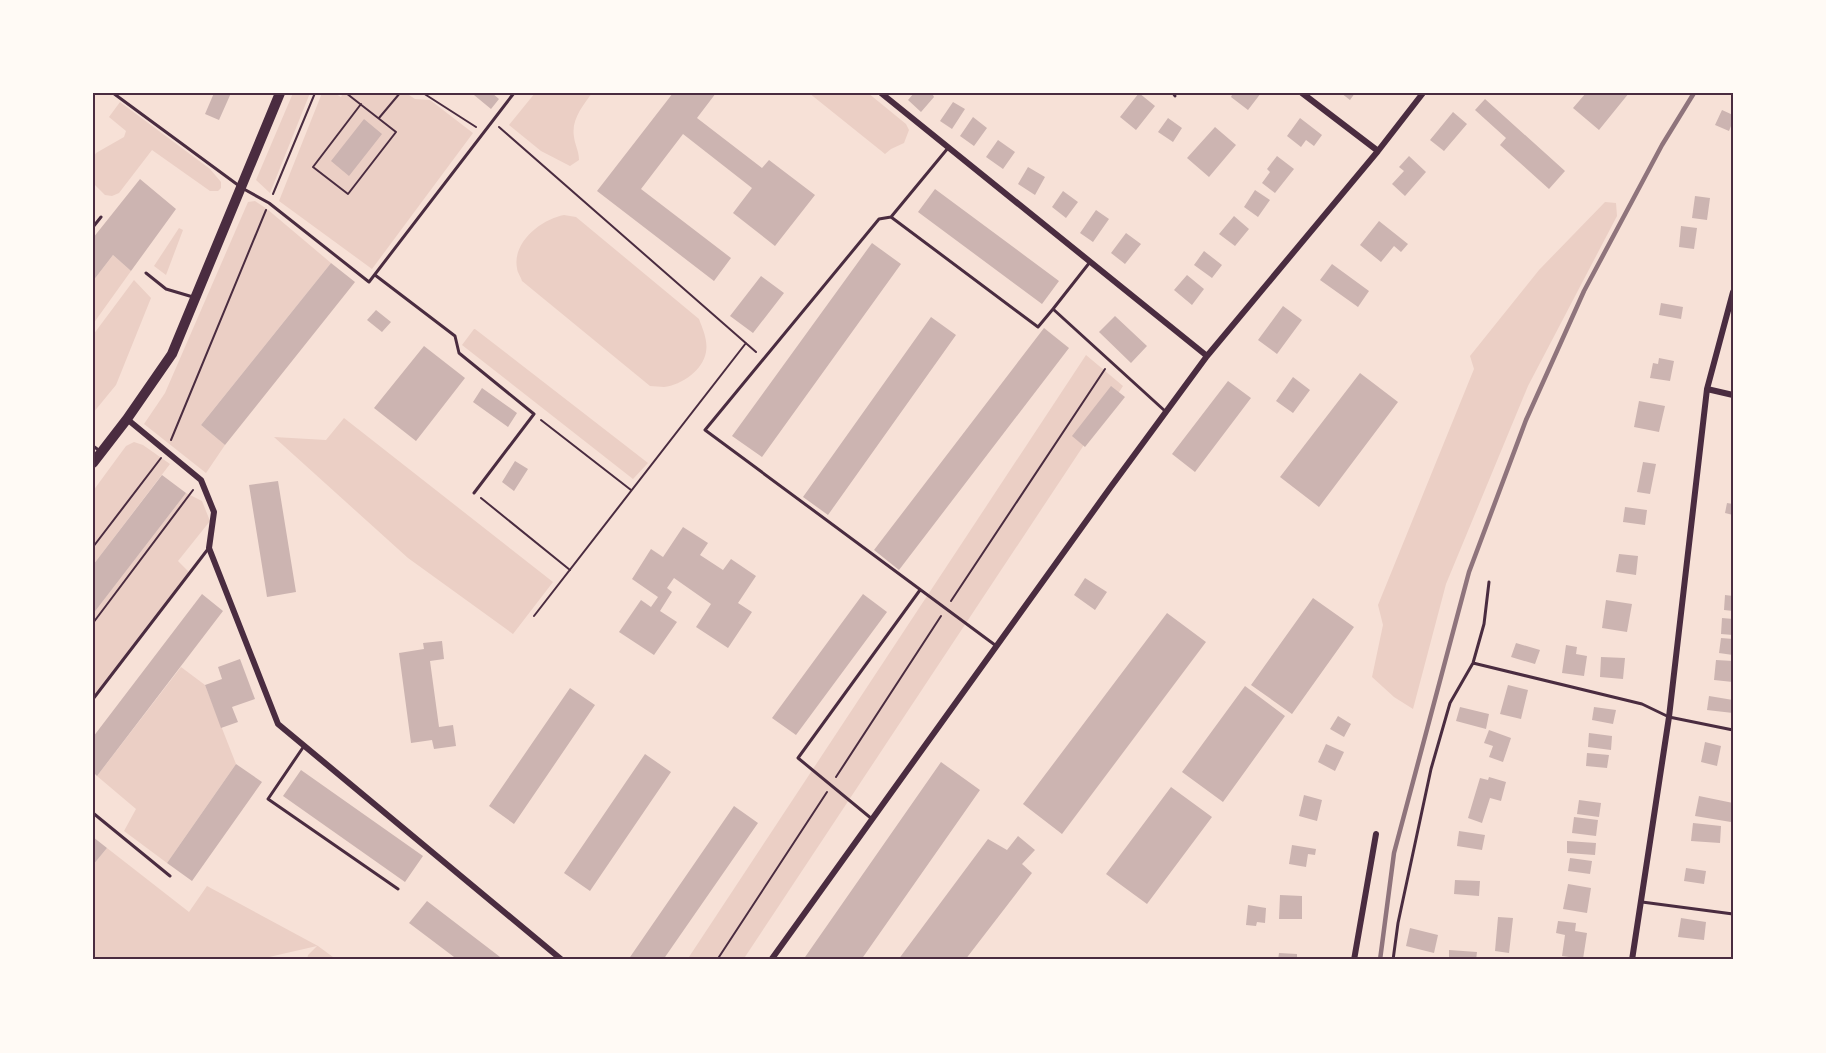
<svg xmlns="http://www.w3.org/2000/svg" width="1826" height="1053" viewBox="0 0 1826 1053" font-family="Montserrat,sans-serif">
<rect width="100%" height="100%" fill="#f7e1d7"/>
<!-- green -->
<path fill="#ebcfc5" d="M293,93H310L270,193L256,180Z
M322,93H334L341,97L343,93H406L415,99L430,100L473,133L372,269L279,201Z
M535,93H592C583,106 571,119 574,137C575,145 579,151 579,160L570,166L541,151L509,125Z
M809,93H868L906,124L909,130L904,143L891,149L885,154Z
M120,102L210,169L221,182V188L218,191H210L152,150L119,193L112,196L105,195L94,184L93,158L96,153L124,137L126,131L109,117Z
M255,201L267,209L331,263L201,425L225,445L206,473L144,424L165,393L248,202Z
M1605,202L1616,203L1617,216L1528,386L1446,584L1413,709L1394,697L1372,677L1383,625L1378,605L1474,369L1470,356L1539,270Z
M564,215L576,217L699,319C703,330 708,340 706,352C703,370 682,385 664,387C660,387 655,386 650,386L522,281C521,277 517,272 517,268C512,242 542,219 564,215Z
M179,228L183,230L166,275L154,266Z
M113,255L131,271L93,324V281Z
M134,280L151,298L116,385L93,413V335Z
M474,329H475L648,463L633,479L462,345Z
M1086,355L1123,386L743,960H687Z
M344,418L553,582L513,634L408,558L274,437L326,440Z
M134,442L143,445L170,464L93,565V491L126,446Z
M186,493L202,501L210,521L178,561L190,573L93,699V614Z
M181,667L205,685L236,764L167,863L124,831L136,809L97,776Z
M107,848L189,912L207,886L318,946L337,960H307L308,955L317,946L256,960H93V865Z"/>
<!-- building -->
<path fill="#ccb4b1" d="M214,93H231L219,120L205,114Z
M476,93H492L499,99L491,109L474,95Z
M673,93H716L697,118L762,168L769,160L815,195L775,246L733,213L752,188L683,134L641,189L731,258L714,281L597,191Z
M914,93H932L934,97L921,112L908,100Z
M1139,93L1155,106L1136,130L1120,117Z
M1233,93H1261L1248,110L1231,97Z
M1341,93H1355L1350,100Z
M1586,93H1629L1599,130L1573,108Z
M1485,99L1565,171L1549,189L1500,145L1506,138L1475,110Z
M953,102L965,109L952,129L940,121Z
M1722,110L1733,115V121L1729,131L1715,125Z
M1453,112L1467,124L1444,151L1430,140Z
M973,117L987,128L974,146L960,136Z
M1168,118L1182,128L1173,142L1158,132Z
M1300,118L1322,135L1314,146L1306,140L1301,147L1287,136Z
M364,119L382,134L349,176L331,161Z
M1215,127L1236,145L1209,177L1187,158Z
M998,140L1015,152L1003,169L986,157Z
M1277,156L1294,169L1275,193L1262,183L1270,172L1267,169Z
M1409,156L1426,172L1405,196L1392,184L1404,171L1399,167Z
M1028,167L1045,177L1035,195L1018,184Z
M140,179L176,209L131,271L113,255L93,281V238Z
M935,189L1059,281L1042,304L918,212Z
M1255,190L1270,200L1258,217L1244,207Z
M1063,191L1078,202L1066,218L1052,207Z
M1695,196L1710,198L1707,220L1692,218Z
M1096,210L1109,219L1093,242L1080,233Z
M1234,216L1249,229L1235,246L1219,234Z
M1379,221L1408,244L1401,252L1394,246L1381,262L1360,245Z
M1681,226L1697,228L1694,249L1679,247Z
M1126,233L1141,244L1125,264L1111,253Z
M872,243L901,264L762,457L732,436Z
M1204,251L1222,265L1212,278L1194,265Z
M331,263L355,282L225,445L201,425Z
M1332,264L1369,291L1358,307L1320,280Z
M1187,275L1204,289L1192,305L1174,290Z
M761,276L784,293L753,333L730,316Z
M1661,303L1683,307L1681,319L1659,315Z
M1283,306L1302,320L1277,354L1258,340Z
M376,310L391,322L382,332L367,320Z
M1115,316L1147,346L1131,363L1099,332Z
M931,317L956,335L828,515L803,497Z
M1044,328L1069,348L899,570L874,550Z
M424,346L465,378L416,441L374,408Z
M1659,358L1674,361L1670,381L1650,378L1653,363L1658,364Z
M1360,373L1398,402L1319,507L1280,477Z
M1293,377L1310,390L1293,413L1276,401Z
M1228,381L1251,398L1195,472L1172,454Z
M1111,386L1125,397L1085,447L1072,436Z
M482,388L517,413L508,427L473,402Z
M1639,401L1665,406L1659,432L1634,427Z
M515,461L528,469L514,491L502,482Z
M1643,462L1656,464L1650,494L1637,492Z
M162,475L186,493L93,614V565Z
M278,481L296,592L267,597L249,485Z
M1727,503L1733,504V515L1725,513Z
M1625,507L1647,510L1645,525L1623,522Z
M683,527L708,543L700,555L723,570L731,559L756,576L738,603L752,612L728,648L696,627L711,604L674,578L667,588L672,592L660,611L677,622L654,655L619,632L641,600L651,607L658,597L632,579L651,549L663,557Z
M1619,554L1638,556L1636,575L1616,572Z
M1085,578L1107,592L1095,610L1074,595Z
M202,594L223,611L97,776L93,772V737Z
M863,594L887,612L796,735L772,718Z
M1725,595L1733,596V611L1724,610Z
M1313,598L1354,627L1292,714L1251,685Z
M1606,600L1632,604L1627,632L1602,628Z
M1167,613L1206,642L1062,834L1023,804Z
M1722,618L1733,619V635L1721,634Z
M1721,638L1733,639V655L1719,653Z
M442,641L444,659L430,661L439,727L453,725L456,746L434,749L432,740L411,743L399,653L424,649L423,643Z
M1516,643L1540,650L1535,664L1511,657Z
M1566,645L1577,647L1576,654L1587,656L1584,676L1562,673Z
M1601,657L1625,658L1623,679L1600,677Z
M240,659L255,699L232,707L238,722L221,728L205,685L222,679L218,667Z
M1716,660L1733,661V682L1714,680Z
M1508,685L1528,690L1521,719L1500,714Z
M1245,686L1285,716L1223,802L1182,772Z
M570,688L595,705L514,824L489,806Z
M1709,696L1733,700V713L1707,710Z
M1460,707L1489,714L1486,729L1456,721Z
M1594,707L1616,710L1613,724L1592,720Z
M1338,716L1351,724L1344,737L1330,729Z
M1489,730L1511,738L1503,762L1489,757L1493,746L1484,743Z
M1589,733L1612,736L1611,750L1588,747Z
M1705,742L1721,746L1717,766L1701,762Z
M1326,744L1344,752L1335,771L1318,762Z
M1587,753L1609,755L1607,768L1586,766Z
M645,754L671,772L590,891L564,873Z
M941,762L980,790L861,960H803Z
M236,764L262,782L192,881L167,863Z
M301,770L423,856L405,882L283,796Z
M1489,777L1506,782L1501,801L1490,798L1482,823L1468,818L1480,778L1488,780Z
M1171,787L1212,817L1147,904L1106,874Z
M1304,795L1322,800L1317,821L1299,816Z
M1699,796L1733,803L1731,822L1695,816Z
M1579,800L1601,803L1599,817L1577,814Z
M734,806L758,823L663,960H628Z
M1574,817L1598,820L1596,836L1572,833Z
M1693,823L1721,826L1720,843L1691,841Z
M1459,831L1485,835L1482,850L1457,846Z
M1018,836L1035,850L1022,864L1032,873L965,960H898L988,839L1007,850Z
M93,837L107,848L93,865Z
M1567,841L1596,843L1595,855L1567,853Z
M1292,845L1316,849L1315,855L1308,854L1306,867L1289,864Z
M1570,858L1592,861L1590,874L1568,871Z
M1686,868L1706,871L1704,884L1684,881Z
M1455,880L1480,881L1479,896L1454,894Z
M1568,884L1591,888L1587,913L1563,909Z
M1280,895L1302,896V919H1279Z
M427,901L504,960H458L409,923Z
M1248,905L1266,908L1265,923L1257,922L1256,926L1246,925Z
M1498,917L1513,918L1509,953L1495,951Z
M1681,918L1706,922L1704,940L1678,937Z
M1558,921L1576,923L1575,931L1587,933L1583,959L1562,956L1565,935L1556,933Z
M1410,928L1438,935L1434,953L1406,946Z
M1449,950L1477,952L1476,960H1449Z
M1279,953L1297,954V960H1278Z"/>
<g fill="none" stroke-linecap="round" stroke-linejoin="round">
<!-- path -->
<path stroke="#4a2c40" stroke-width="2" d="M346,93L396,132L348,194L313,167L361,104
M423,93L476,127
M379,118L400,93
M499,127L756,352
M273,194L315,93
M541,420L631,490
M171,440L266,210
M481,498L570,570
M93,547L161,458
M951,601L1105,369
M534,616L746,343
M93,623L193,490
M836,777L941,616
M717,960L827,792"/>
<!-- service -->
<path stroke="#4a2c40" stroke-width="3" d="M113,93L242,188L269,203L369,282L514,93
M1173,93L1175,96
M948,148L891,217L1038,327L1053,309
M891,217L879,219L705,430L995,645
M93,227L101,217
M1090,262L1053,309L1165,411
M146,273L166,289L193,297
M375,275L455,336L459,353L534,414L474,493
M93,446L100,451
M1473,663L1642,704L1669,717L1733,730
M93,699L208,549
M304,746L268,799L398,889
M93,813L170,876
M872,819L798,758L920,590
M1642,902L1733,914
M1393,960L1398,923L1431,769L1450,703L1473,663L1484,624L1489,582"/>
<!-- minor -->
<path stroke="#4a2c40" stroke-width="6" d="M881,93L1207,356
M1302,93L1378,151
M1707,389L1733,395
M127,419L201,480L214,512L209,548L278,724L562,960
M771,960L1110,488L1207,356L1378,151L1423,93
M1354,960L1376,834
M1632,960L1669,717L1707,389L1733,292"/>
<!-- primary -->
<path stroke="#4a2c40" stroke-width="10" d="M93,463L127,419L172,354L280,93"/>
<!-- rail -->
<path stroke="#8f747c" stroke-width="4.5" d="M1380,960L1394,853L1469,572L1526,420L1584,291L1662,145L1694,93"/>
</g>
<!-- border -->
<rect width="1826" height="1053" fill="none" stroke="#fffaf5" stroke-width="189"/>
<rect x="94" y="94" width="1638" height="864" fill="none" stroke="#4a2c40" stroke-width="2"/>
</svg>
